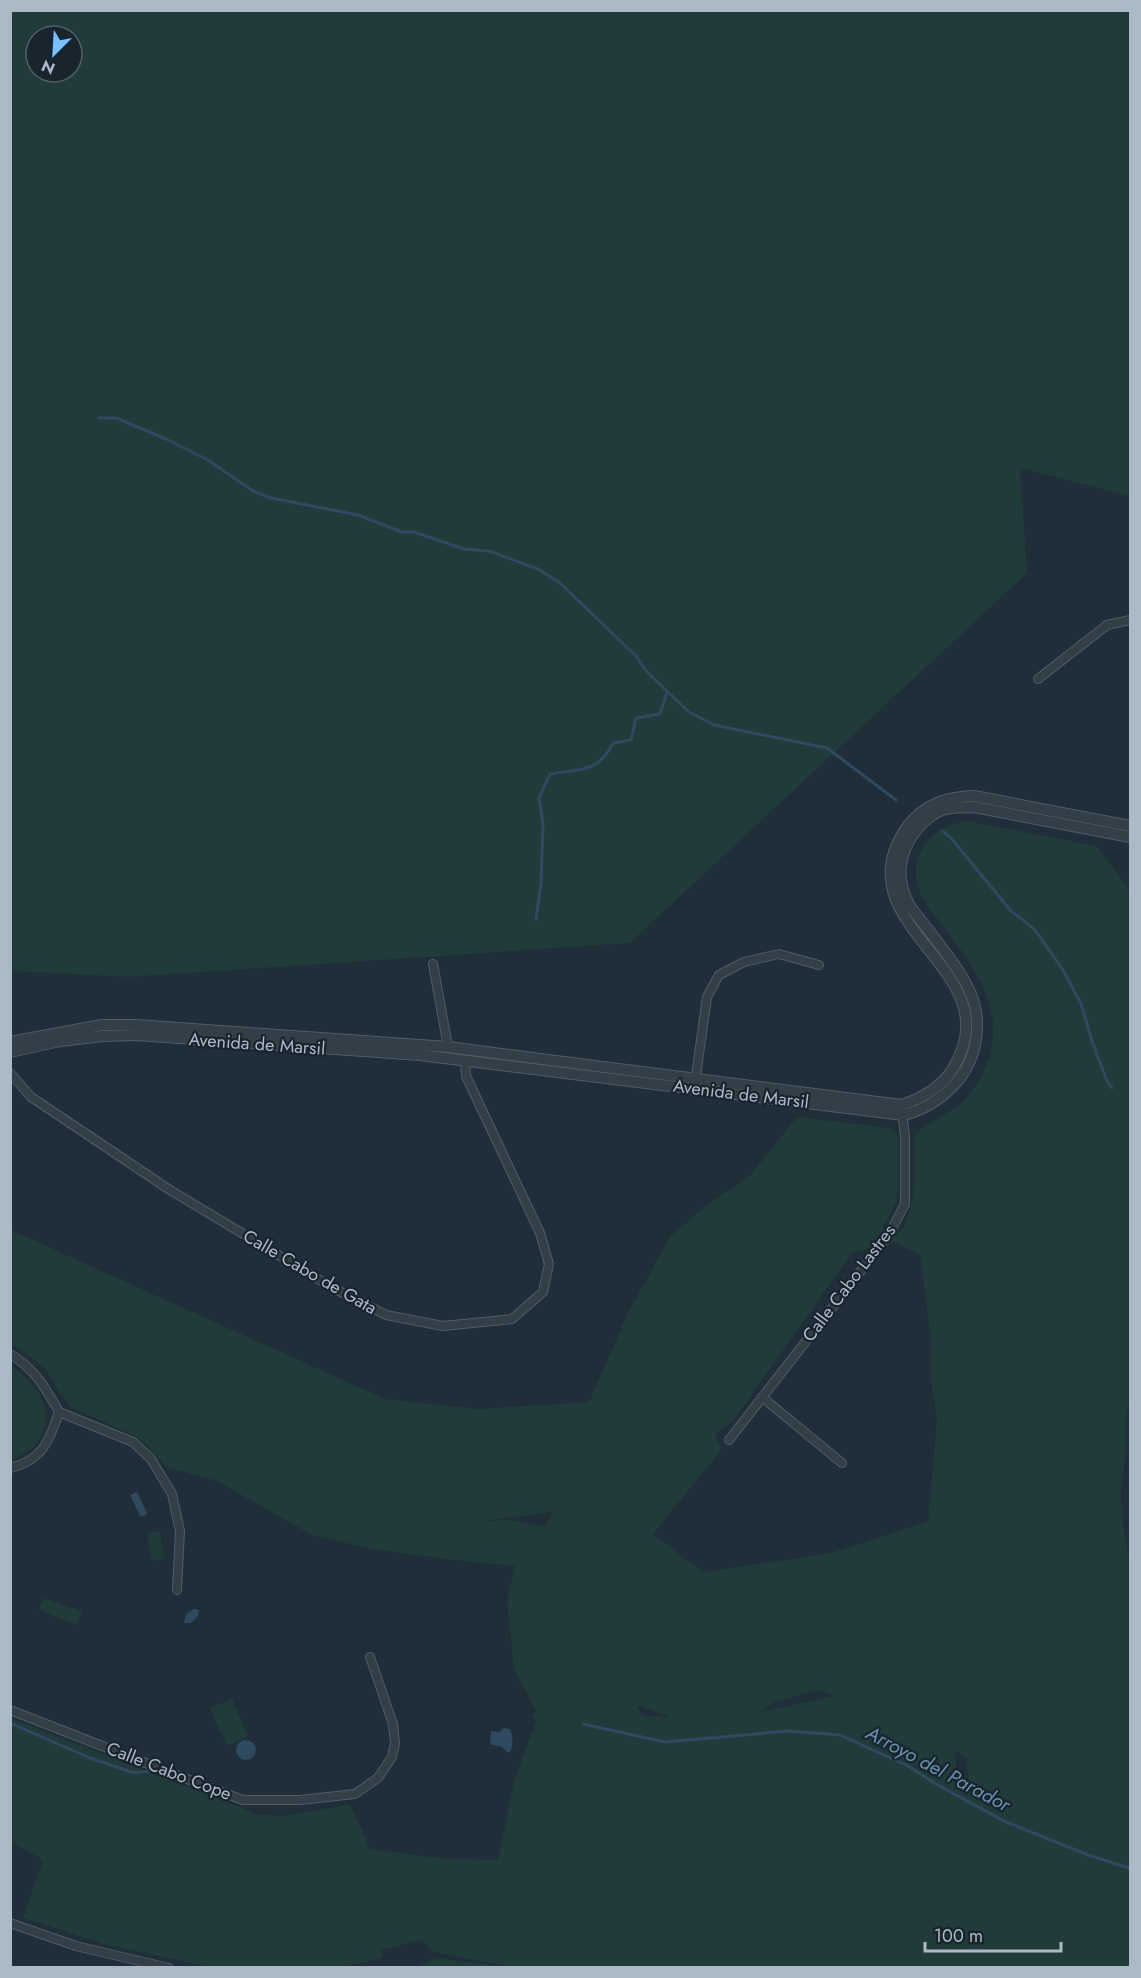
<svg xmlns="http://www.w3.org/2000/svg" width="1141" height="1978" viewBox="0 0 1141 1978" font-family="Jost,sans-serif">
<rect width="100%" height="100%" fill="#1f2e39"/>
<!-- green -->
<path fill="#213a3a" fill-rule="evenodd" d="M11,10L1130,11V496L1020,468L1027,573L630,943L128,977L11,971ZM36,36H72V72H36Z
M968,821L1097,846L1130,892V1399L1126,1417V1450L1121,1492L1124,1530L1130,1567V1967L517,1968L433,1952L422,1940L381,1950L383,1958L342,1967H208L108,1945L23,1918L43,1860L11,1842V1718L257,1814L284,1816L350,1804L370,1849L439,1858L498,1860L514,1781L536,1721L531,1716L536,1710L514,1670L507,1600L515,1566L454,1560L371,1549L312,1535L217,1481L166,1467L146,1444L135,1436L71,1407C60,1396 55,1383 46,1371C36,1359 23,1352 11,1344V1230L385,1399L478,1409L589,1402L629,1311L670,1237L709,1203L749,1177L797,1117L891,1128L898,1136V1190L895,1205L881,1230L892,1227L901,1232C918,1199 914,1171 914,1135C930,1120 951,1114 966,1098C977,1085 986,1070 990,1054C1006,991 955,946 923,899C903,861 928,825 968,821ZM894,1242L920,1255L931,1340L930,1375L937,1420L928,1521L831,1553L703,1572L653,1534L722,1449C709,1434 720,1430 732,1422L852,1253ZM553,1512L545,1527L510,1520L481,1521ZM819,1690L835,1696L760,1712L775,1702ZM637,1705L671,1717L642,1716ZM955,1751L967,1758L968,1780L958,1785Z
M11,1365C35,1382 57,1408 40,1438C33,1450 23,1456 11,1459Z
M160,1531L165,1559L152,1561L147,1533Z
M43,1598L82,1611L77,1625L39,1610Z
M232,1699L248,1736L227,1746L209,1708Z
M435,1958L510,1967H417Z"/>
<!-- water -->
<path fill="#2f4a60" d="M137,1492L147,1513L145,1516H140L130,1495Z
M194,1609L199,1610L198,1616L191,1623H184L186,1614Z
M504,1728L510,1729C513,1736 514,1747 509,1753L500,1746L492,1745L490,1742L491,1731L499,1732Z
M236 1750a10 10 0 1 1 20 0a10 10 0 1 1-20 0Z"/>
<g fill="none" stroke-linecap="round" stroke-linejoin="round">
<!-- stream -->
<path stroke="#2f4a60" stroke-width="3" d="M99,418H116L166,439L208,460L253,491L271,498L358,515L402,532H414L464,549L489,551L538,569L560,583L636,656L647,672L689,712L714,725L827,748L896,800
M942,831L950,837L1011,911L1035,930L1063,970L1081,1004L1093,1044L1107,1081L1112,1088
M536,919L541,883L543,824L539,798L550,774C579,769 599,773 613,743L631,740L636,718L660,714L667,692
M10,1723L90,1758L134,1773L150,1771
M583,1724L665,1742L788,1731L840,1735L908,1766L936,1784L1004,1821L1088,1855L1129,1868L1130,1870"/>
<defs>
<path id="minor" d="M1038,679L1107,625L1130,620
M433,964L448,1047
M10,1073L31,1097L170,1190L333,1288L386,1315L443,1326L512,1319L543,1292L549,1264L540,1233L466,1076L465,1060
M695,1083L707,997L719,975L744,962L779,954L819,965
M10,1354C35,1369 45,1387 59,1412C50,1440 42,1461 10,1468
M762,1397L842,1463
M59,1412L133,1442L151,1459L172,1494L180,1531L177,1590
M729,1440L888,1236L905,1204V1136L902,1111
M10,1710L179,1776L243,1800H300L355,1794L378,1778L392,1757L395,1743L393,1724L370,1657
M10,1923L76,1946L169,1968"/>
<path id="tertiary" d="M10,1042L102,1025H137L448,1047L901,1105C922,1099 945,1085 955,1065C1011,967 838,926 907,827C923,804 947,797 974,796L1130,826
M10,1052L60,1041L103,1036L137,1035L420,1055L903,1115C925,1110 946,1096 960,1078C976,1057 981,1028 974,1003C967,975 928,931 910,906C903,893 899,880 901,866C903,842 923,816 945,809C955,807 964,807 974,807L1130,837"/>
</defs>
<!-- minor casing -->
<use href="#minor" stroke="#505d67" stroke-width="10"/>
<!-- tertiary casing -->
<use href="#tertiary" stroke="#505d67" stroke-width="12"/>
<!-- minor -->
<use href="#minor" stroke="#323f49" stroke-width="8"/>
<!-- tertiary -->
<use href="#tertiary" stroke="#323f49" stroke-width="10"/>
</g>
<g text-anchor="middle" dominant-baseline="central" stroke-width="4.5" stroke-linejoin="round" paint-order="stroke">
<!-- street labels -->
<g font-size="18" fill="#acbac6" stroke="#18242e">
<text transform="translate(257 1044) rotate(4)">Avenida de Marsil</text>
<text transform="translate(741 1094) rotate(7)">Avenida de Marsil</text>
<text transform="translate(310 1272) rotate(30)">Calle Cabo de Gata</text>
<text transform="translate(849 1283) rotate(-53)">Calle Cabo Lastres</text>
<text transform="translate(169 1771) rotate(21)">Calle Cabo Cope</text>
</g>
<!-- water labels -->
<g font-size="20" font-style="italic" fill="#6a90ad" stroke="#18242e">
<text transform="translate(938 1769) rotate(28)">Arroyo del Parador</text>
</g>
</g>
<!-- border -->
<rect width="1141" height="1978" fill="none" stroke="#acbac6" stroke-width="24"/>
<!-- north arrow -->
<g transform="translate(54 54) rotate(204)"><circle r="28" fill="#18242e" stroke="#53606b" stroke-width="1.5"/>
<path d="M0-4.5L10 22L0 15L-10 22Z" fill="#79c0ff"/>
<text y="-9" font-size="16" font-weight="bold" text-anchor="middle" fill="#acbac6">N</text>
</g>
<!-- scale -->
<path d="M925 1942v9h136v-9" fill="none" stroke="#acbac6" stroke-width="3"/>
<text x="934" y="1942" font-size="18" fill="#acbac6" stroke="#18242e" stroke-width="4.5" paint-order="stroke">100 m</text>
</svg>
